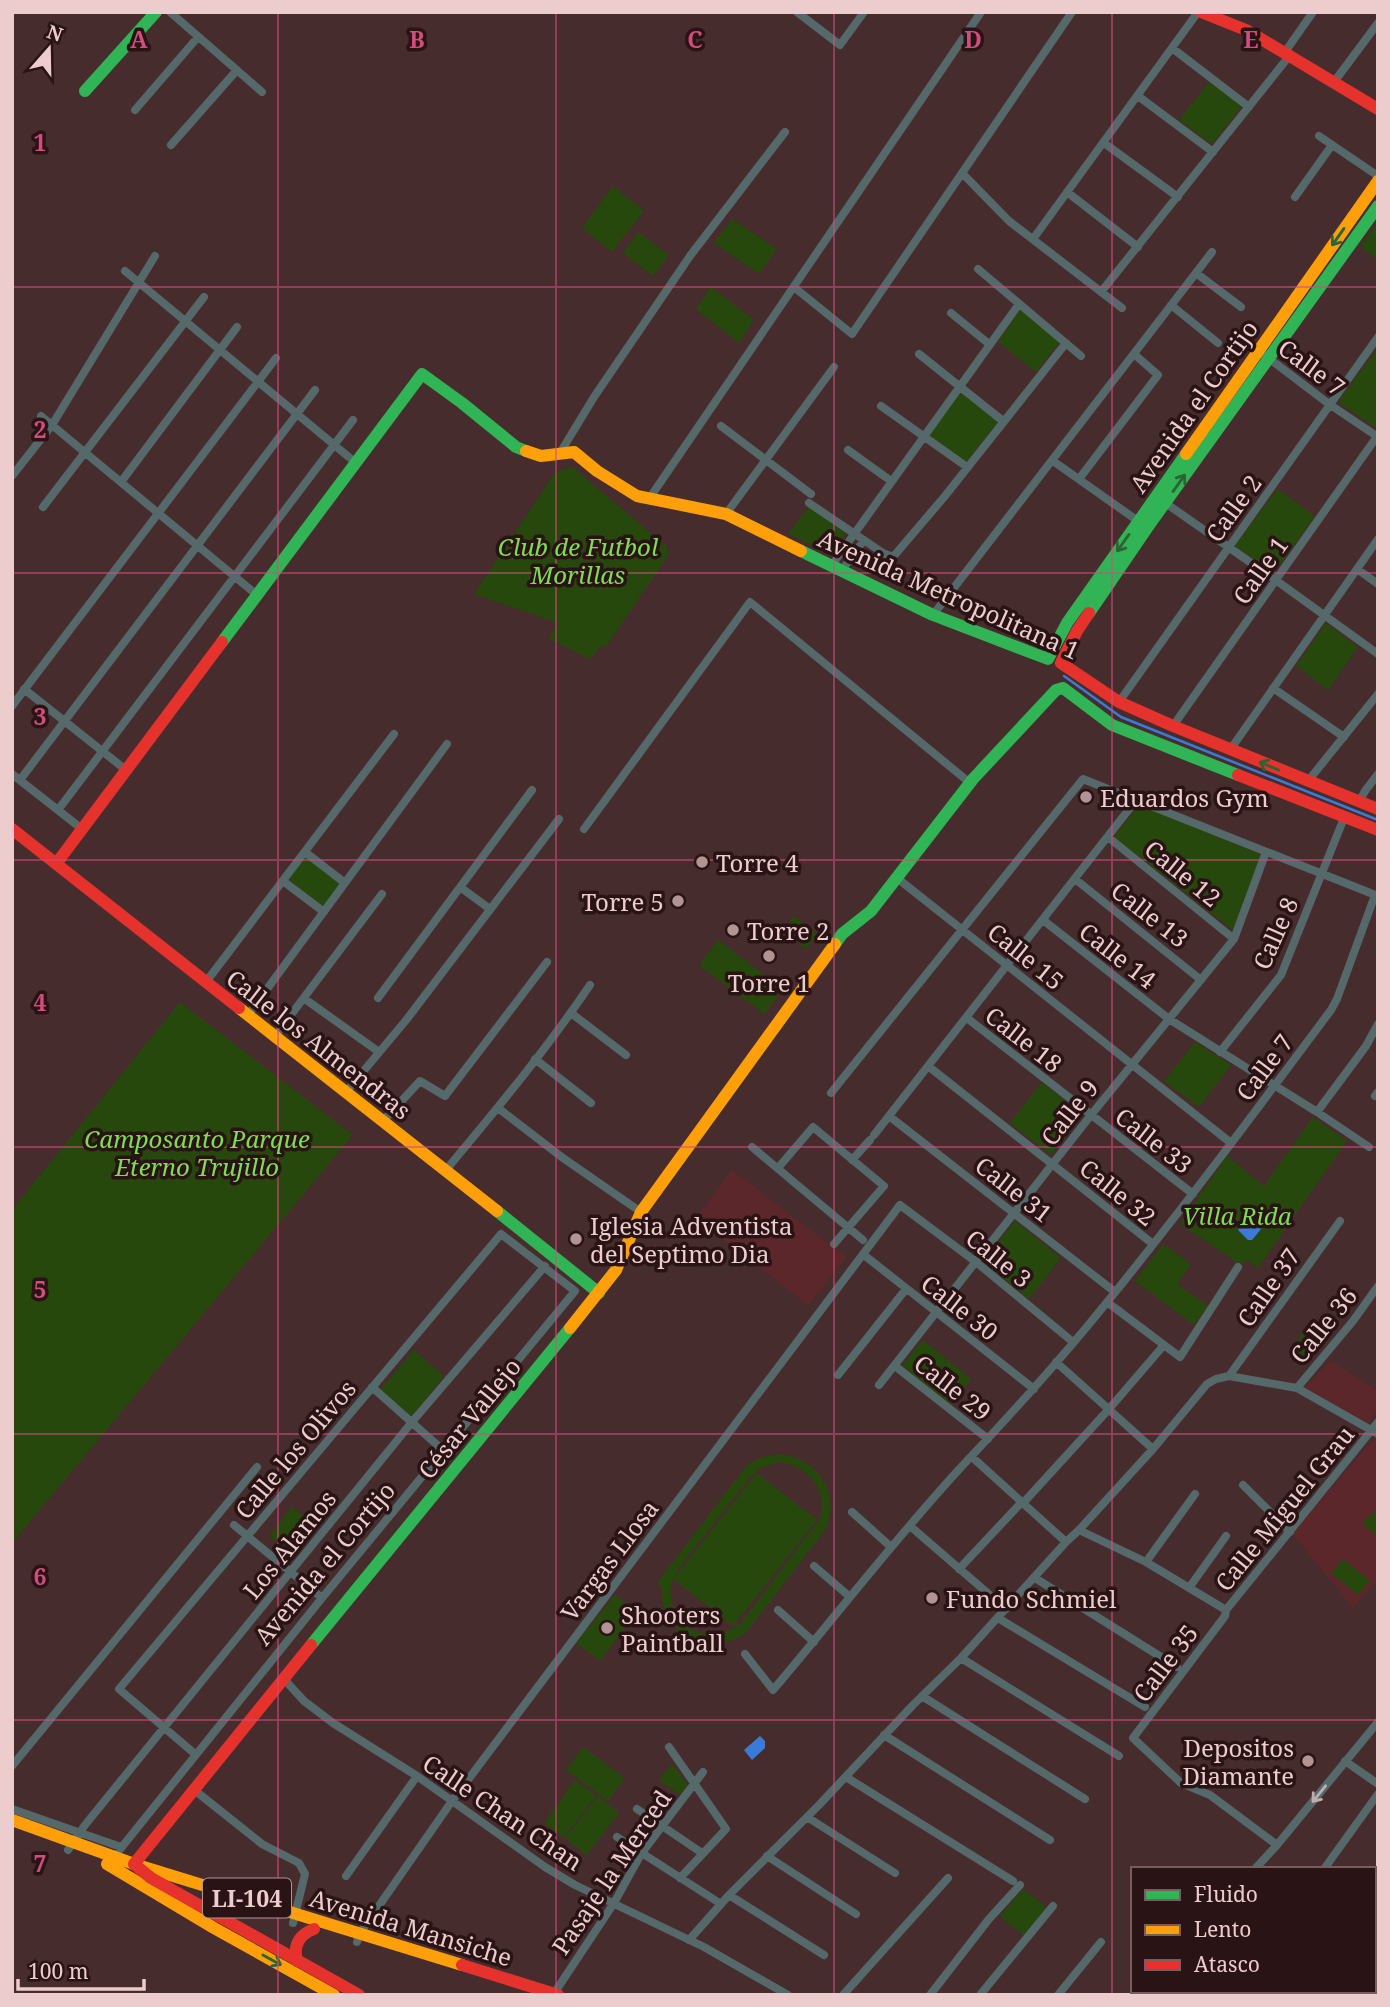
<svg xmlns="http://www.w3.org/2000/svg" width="1390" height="2007" viewBox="0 0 1390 2007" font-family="'Noto Serif',serif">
<rect width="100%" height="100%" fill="#472c2e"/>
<!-- built -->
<path fill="#5b272b" d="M732,1170L846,1257L808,1305L696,1218Z
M1331,1361L1378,1391V1409L1368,1423L1304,1387Z
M1374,1439L1378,1441V1579L1353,1608L1292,1533Z"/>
<!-- green -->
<path fill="#26480d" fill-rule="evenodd" d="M1209,82L1242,106L1212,144L1179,120Z
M613,186L644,211L612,252L582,228Z
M732,219L777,249L759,274L714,243Z
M1378,222V259L1360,247Z
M638,232L669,255L653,276L623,253Z
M711,287L754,320L739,343L696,309Z
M1021,309L1060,342L1036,372L998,342Z
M1377,349L1378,426L1376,428L1338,402Z
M960,390L999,421L966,462L929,435Z
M572,467L666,546L669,554L606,647L601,646L590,659L549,639L558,623L474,594L556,471Z
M1277,489L1315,516L1274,573L1235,546Z
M809,507L846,533L835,548L822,550L788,534Z
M1326,623L1358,647L1328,690L1296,666Z
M1140,804L1262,855L1233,930L1114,837Z
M306,856L341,883L323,907L288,879Z
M794,916L818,935L806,949L783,931Z
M718,940L783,989L764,1014L699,965Z
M180,1002L353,1135L12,1543V1210Z
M1195,1042L1231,1065L1199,1107L1164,1081Z
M1042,1082L1083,1115L1051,1155L1010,1123Z
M1313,1117L1347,1141L1258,1268L1246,1260L1241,1265L1180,1224L1227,1156L1264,1186Z
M1015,1221L1061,1258L1029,1299L982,1261Z
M1163,1244L1191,1264L1177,1284L1208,1306L1194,1325L1135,1281Z
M1311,1320L1326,1330L1307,1359L1292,1349Z
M923,1340L971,1379L951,1404L902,1366Z
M414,1350L444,1376L412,1416L380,1390Z
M778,1454C817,1457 841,1492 826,1529L746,1633C709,1658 658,1636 662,1588L657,1583L747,1465L759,1458ZM780,1462C809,1467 829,1490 819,1520L741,1623C705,1650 662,1624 673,1579L733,1626L817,1520L757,1473L674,1578L679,1568L752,1475L761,1468Z
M292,1507L311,1522L287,1551L269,1536Z
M1378,1509V1537L1362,1523Z
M1343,1559L1370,1581L1358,1595L1331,1573Z
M615,1595L637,1612L600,1661L576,1643Z
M583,1747L625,1778L608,1801L566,1770Z
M672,1764L688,1785L680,1795L659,1780Z
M575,1780L596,1796L564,1838L544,1823Z
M598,1796L619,1813L587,1855L565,1839Z
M1023,1889L1047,1908L1024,1936L1000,1916Z"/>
<!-- water -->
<path fill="#3a7bd7" d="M1257,1222L1260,1224L1262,1228L1252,1240H1248L1238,1230L1241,1224L1250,1229L1253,1223Z
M760,1736L765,1741V1748L752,1760L744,1750Z"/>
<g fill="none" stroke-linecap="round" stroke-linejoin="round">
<!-- stream -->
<path stroke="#3a7bd7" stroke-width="2.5" d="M1064,676L1121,717L1378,820"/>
<!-- street -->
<path stroke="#56696a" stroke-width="8" d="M170,12L262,92
M797,12L840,45L864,12
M1172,48L1249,107
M1285,52L1313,12
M1334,82L1378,23
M1138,96L1213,152
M135,110L198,37
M1319,136L1378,176
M1104,143L1178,197
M171,145L237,70
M962,173L1009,221L1122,308
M1067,192L1138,247
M1295,197L1332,145
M1033,239L1198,12
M978,269L1081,356
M125,271L356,463
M1196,273L1241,307
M795,288L852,334L1072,12
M1101,292L1290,55
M1171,305L1218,343
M951,313L989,344
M1258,350L1329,404L1378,437
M919,354L1003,421
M881,406L967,467
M41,416L257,595
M721,426L811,494
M848,450L891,481
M560,453L594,397L690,256L785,132
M1053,461L1138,521
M12,476L52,425L155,256
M1079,479L1158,375L1134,354
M121,482L237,327
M649,499L981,12
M1164,502L1277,581L1378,654
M809,503L883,553L893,557L945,496L1066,343
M43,507L204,297
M726,514L834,367
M832,565L1019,304
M1357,569L1378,584
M842,570L864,540
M933,615L1212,252
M1273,688L1344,737
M24,689L126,770
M1119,702L1378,337
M12,706L276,358
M1173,726L1378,435
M1230,750L1378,539
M12,774L82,829
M20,780L315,390
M1308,781L1378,694
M1359,802L1365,791L1378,774
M58,810L353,420
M584,829L750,602L970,783
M1108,837L1234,939
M305,852L345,883
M897,878L1231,1143
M1075,879L1201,980
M283,881L324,912
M460,887L490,909
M1043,920L1169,1019L1317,1112L1369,1147
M206,982L394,734
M378,998L532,790
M305,999L379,1052
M571,1013L626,1055
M248,1015L447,744
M967,1018L1193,1194
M275,1036L382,894
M1220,1052L1281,975L1344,818
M535,1059L591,1103
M928,1066L1153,1244
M346,1092L407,1019L559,819
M831,1093L1083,779L1378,896
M1375,1096L1378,1092
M498,1108L563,1158L641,1212
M1317,1112L1366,1046L1378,1024
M889,1116L1115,1292
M383,1121L420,1081L445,1096L547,962
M874,1135L1137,799
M752,1147L863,1240
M852,1160L870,1140
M778,1168L813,1127L884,1186L834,1244
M446,1170C496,1110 546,1050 590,985
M864,1255L1034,1389
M1107,1302L1180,1357L1238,1267
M1056,1362L1153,1449
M895,1366L988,1439
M838,1375L906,1289
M1229,1376L1340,1221
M879,1385L1091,1115L1234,939L1266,852
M372,1387L444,1451
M1297,1388L1353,1321L1378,1286
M972,1457L1066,1542L1079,1530L1146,1562L1226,1610
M1243,1485L1290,1532
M1024,1502L1109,1409L1164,1345
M852,1512L891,1547
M234,1525L322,1598
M910,1526L1006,1609
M1079,1530L1153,1449L1207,1384L1216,1379L1229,1376L1297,1388L1378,1434
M1146,1562L1195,1494
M814,1566L850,1597
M959,1569L1019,1505
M1035,1578L1177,1667
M1189,1588L1226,1536
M778,1610L814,1642
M998,1618L1145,1707
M745,1654L773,1690C837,1615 897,1536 964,1464C1014,1411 1063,1357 1108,1301C1185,1206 1258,1108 1331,1010L1337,999L1375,895
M961,1658L1119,1756
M283,1678L304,1701L333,1723L417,1776L545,1867L575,1885L704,1947L788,1995
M922,1696L1085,1799
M884,1735L1050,1840
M669,1747L726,1829L680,1878
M1345,1761L1378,1784
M12,1766L257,1467
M846,1777L1013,1881
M193,1789L262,1844L299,1863L305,1874L293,1923
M12,1809L121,1847
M637,1809L702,1853
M807,1817L895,1873
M617,1837L721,1904
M1277,1845L1210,1795L1181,1783L1133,1738L1225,1616L1226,1610L1378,1422
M68,1850L85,1825L412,1422L545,1266
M767,1856L856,1914
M113,1858L322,1598L575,1291L501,1234L119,1689L195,1754
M1255,1869L1277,1845L1378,1722
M1324,1869L1378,1794
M346,1876L417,1776
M729,1895L824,1955
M689,1940L729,1895L819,1805L913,1705L961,1658L1066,1542
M357,1942L360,1933L452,1801L900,1205L976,1262L1073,1342
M1374,1986L1378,1989
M1182,1991L1187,1995
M553,1995L614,1903L641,1854L703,1772
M843,1995L948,1878
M930,1995L989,1919L1020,1885
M980,1995L1053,1906
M1058,1995L1101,1942
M1143,1995L1146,1991
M1151,1995L1154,1991
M1229,1995L1232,1991"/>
<!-- fast -->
<path stroke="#30b455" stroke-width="12" d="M85,91L156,12
M801,551L933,615L1048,659L1067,623L1186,454
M1089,613L1147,528L1378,206
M222,642L422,374L462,403L516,447L526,451
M835,944L842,934L871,911L973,779L1056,690L1063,688L1112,725L1238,775
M497,1211L599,1293
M311,1645L570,1328
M1326,1995L1328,1991"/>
<!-- slow -->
<path stroke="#ff9f0a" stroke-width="12" d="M526,451L541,456L574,452L597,471L637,496L726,514L801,551
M1186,454L1378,181
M239,1008L497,1211
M570,1328L616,1270L641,1212L835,944
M12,1820L134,1864L462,1965
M107,1864L214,1928L334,1995"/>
<!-- jam -->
<path stroke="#e5322d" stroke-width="12" d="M1201,12L1246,30L1378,109
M1089,613L1077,631L1061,663L1119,702L1173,726L1378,809
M1238,775L1378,830
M12,829L239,1008
M56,864L222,642
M311,1645L134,1864L151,1878L359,1995
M1374,1893L1378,1887
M1374,1924L1378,1919
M297,1961C293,1945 299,1935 314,1929
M462,1965L558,1995
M1305,1995L1307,1991"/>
</g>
<!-- one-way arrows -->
<defs><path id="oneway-shaft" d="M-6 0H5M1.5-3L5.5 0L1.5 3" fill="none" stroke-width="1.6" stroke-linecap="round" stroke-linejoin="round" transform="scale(1.75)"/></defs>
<g stroke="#2c6434">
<use href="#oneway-shaft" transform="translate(1338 237) rotate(125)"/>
<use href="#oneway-shaft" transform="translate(1179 483) rotate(-55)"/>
<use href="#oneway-shaft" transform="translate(1123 543) rotate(125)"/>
<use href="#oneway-shaft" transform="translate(1269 766) rotate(-158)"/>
<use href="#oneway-shaft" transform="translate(272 1960) rotate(29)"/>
</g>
<use stroke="#bfaeaf" href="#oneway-shaft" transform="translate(1319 1794) rotate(129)"/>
<!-- grid -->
<path fill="none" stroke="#cf4e7d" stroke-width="2" stroke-opacity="0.55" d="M278,12V1995M556,12V1995M834,12V1995M1112,12V1995M12,287H1378M12,573H1378M12,860H1378M12,1147H1378M12,1434H1378M12,1720H1378"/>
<!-- markers -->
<g fill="#b29495" stroke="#291314" stroke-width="2.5">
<circle cx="1086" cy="797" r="7"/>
<circle cx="702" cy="862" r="7"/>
<circle cx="678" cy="901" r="7"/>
<circle cx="733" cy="930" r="7"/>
<circle cx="769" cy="956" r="7"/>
<circle cx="576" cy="1239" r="7"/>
<circle cx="932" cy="1598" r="7"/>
<circle cx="607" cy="1628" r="7"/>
<circle cx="1308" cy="1761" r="7"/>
</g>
<g text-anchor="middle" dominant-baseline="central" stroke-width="7" stroke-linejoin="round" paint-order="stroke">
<!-- shield labels -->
<rect fill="#291314" stroke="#b29495" stroke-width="2" x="203" y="1878.5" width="88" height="39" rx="5"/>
<g font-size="23" font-weight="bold" fill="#eccccc">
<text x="247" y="1898">LI-104</text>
</g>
<!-- street labels -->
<g font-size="24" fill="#eccccc" stroke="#291314">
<text transform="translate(1312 367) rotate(37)">Calle 7</text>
<text transform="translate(1193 406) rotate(-55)">Avenida el Cortijo</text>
<text transform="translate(1233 508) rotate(-54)">Calle 2</text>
<text transform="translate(1260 570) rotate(-55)">Calle 1</text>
<text transform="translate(949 594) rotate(24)">Avenida Metropolitana 1</text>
<text transform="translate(1183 873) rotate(39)">Calle 12</text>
<text transform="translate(1150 914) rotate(38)">Calle 13</text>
<text transform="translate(1275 933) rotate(-66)">Calle 8</text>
<text transform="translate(1118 955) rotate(38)">Calle 14</text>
<text transform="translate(1026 956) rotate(39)">Calle 15</text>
<text transform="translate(1024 1039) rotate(38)">Calle 18</text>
<text transform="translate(319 1044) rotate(38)">Calle los Almendras</text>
<text transform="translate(1264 1067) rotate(-53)">Calle 7</text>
<text transform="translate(1069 1112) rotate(-52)">Calle 9</text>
<text transform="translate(1154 1140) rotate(38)">Calle 33</text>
<text transform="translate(1014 1189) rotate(38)">Calle 31</text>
<text transform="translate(1118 1192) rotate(39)">Calle 32</text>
<text transform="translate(999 1258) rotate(39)">Calle 3</text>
<text transform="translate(1268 1287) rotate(-55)">Calle 37</text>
<text transform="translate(960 1307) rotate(38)">Calle 30</text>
<text transform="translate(1323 1325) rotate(-51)">Calle 36</text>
<text transform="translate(953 1387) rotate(38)">Calle 29</text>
<text transform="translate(469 1418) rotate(-51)">César Vallejo</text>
<text transform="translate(295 1449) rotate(-50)">Calle los Olivos</text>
<text transform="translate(1284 1508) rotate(-51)">Calle Miguel Grau</text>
<text transform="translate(289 1544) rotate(-51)">Los Alamos</text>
<text transform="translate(609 1560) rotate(-53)">Vargas Llosa</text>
<text transform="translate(324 1563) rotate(-50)">Avenida el Cortijo</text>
<text transform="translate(1165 1663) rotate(-53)">Calle 35</text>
<text transform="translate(503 1812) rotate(34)">Calle Chan Chan</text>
<text transform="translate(611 1872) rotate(-56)">Pasaje la Merced</text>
<text transform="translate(411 1927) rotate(17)">Avenida Mansiche</text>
</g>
<!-- park labels -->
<g font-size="24" font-style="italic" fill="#7dde50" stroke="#291314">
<text x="578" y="546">Club de Futbol<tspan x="578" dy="28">Morillas</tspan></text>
<text x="197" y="1138">Camposanto Parque<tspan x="197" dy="28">Eterno Trujillo</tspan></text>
<text x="1237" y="1215">Villa Rida</text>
</g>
<!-- poi labels -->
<g font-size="24" fill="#eccccc" stroke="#291314" text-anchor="start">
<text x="1100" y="797">Eduardos Gym</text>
<text x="716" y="862">Torre 4</text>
<text x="664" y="901" text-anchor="end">Torre 5</text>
<text x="747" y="930">Torre 2</text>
<text x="769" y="982" text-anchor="middle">Torre 1</text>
<text x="590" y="1225">Iglesia Adventista<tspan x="590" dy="28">del Septimo Dia</tspan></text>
<text x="946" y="1598">Fundo Schmiel</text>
<text x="621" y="1614">Shooters<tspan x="621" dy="28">Paintball</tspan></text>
<text x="1294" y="1747" text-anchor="end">Depositos<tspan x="1294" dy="28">Diamante</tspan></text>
</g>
</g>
<g font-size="23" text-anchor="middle" font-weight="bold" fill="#cf4e7d" stroke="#291314" stroke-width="7" stroke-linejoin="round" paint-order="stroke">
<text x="139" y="48">A</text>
<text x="417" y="48">B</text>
<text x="695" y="48">C</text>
<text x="973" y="48">D</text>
<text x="1251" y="48">E</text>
<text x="40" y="151">1</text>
<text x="40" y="438">2</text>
<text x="40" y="725">3</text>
<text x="40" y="1011">4</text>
<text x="40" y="1298">5</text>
<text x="40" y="1585">6</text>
<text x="40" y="1872">7</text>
</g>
<!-- border -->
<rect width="1390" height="2007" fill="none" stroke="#eccccc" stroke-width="28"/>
<!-- legend -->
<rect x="1131" y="1867" width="245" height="126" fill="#291314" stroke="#775d5e" stroke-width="2"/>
<rect x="1145" y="1890" width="35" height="10" fill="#30b455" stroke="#775d5e" stroke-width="2"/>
<text x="1194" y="1902" font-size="21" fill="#eccccc">Fluido</text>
<rect x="1145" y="1925" width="35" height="10" fill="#ff9f0a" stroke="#775d5e" stroke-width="2"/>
<text x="1194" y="1937" font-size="21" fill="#eccccc">Lento</text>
<rect x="1145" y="1960" width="35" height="10" fill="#e5322d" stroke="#775d5e" stroke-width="2"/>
<text x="1194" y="1972" font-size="21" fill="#eccccc">Atasco</text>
<!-- north arrow -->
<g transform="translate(49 49) rotate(20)" stroke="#291314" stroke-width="5" paint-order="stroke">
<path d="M0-5L12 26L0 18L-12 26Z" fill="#eccccc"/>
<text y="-10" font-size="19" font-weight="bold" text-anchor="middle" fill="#eccccc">N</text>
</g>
<!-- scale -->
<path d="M18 1979v10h126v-10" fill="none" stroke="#eccccc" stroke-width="3.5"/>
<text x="28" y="1979" font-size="21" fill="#eccccc" stroke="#291314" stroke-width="5" paint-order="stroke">100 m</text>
</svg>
